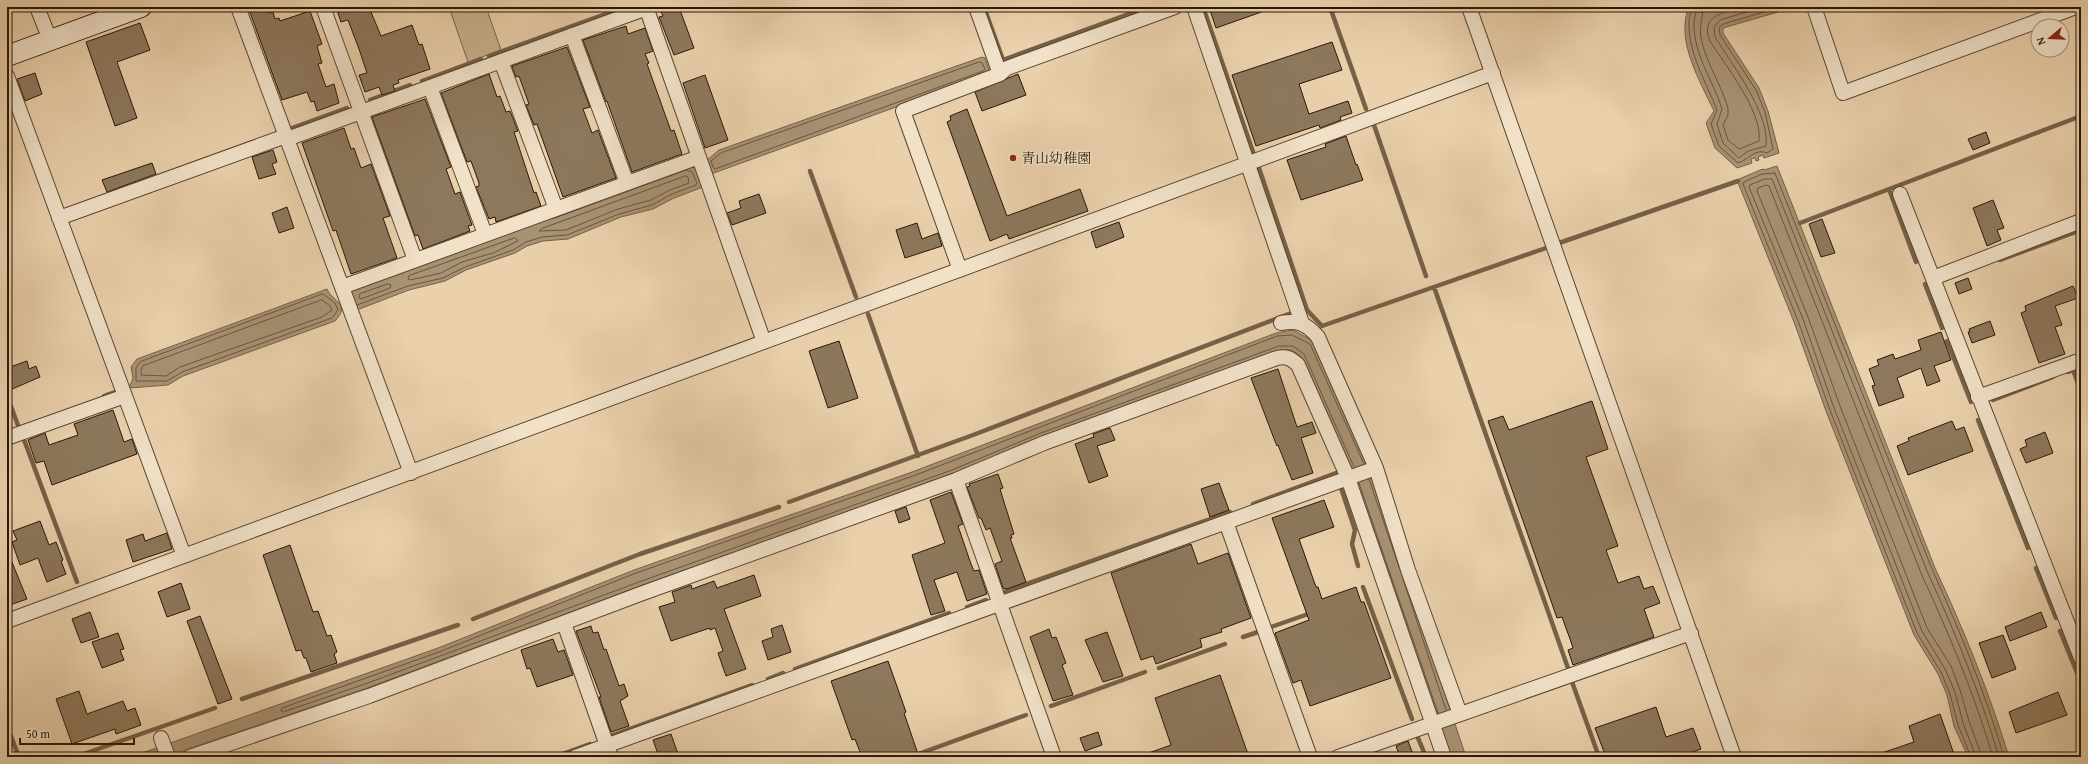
<svg xmlns="http://www.w3.org/2000/svg" width="2088" height="764" viewBox="0 0 2088 764" font-family="'Gentium Book Plus','Noto Serif JP',serif">
<rect width="100%" height="100%" fill="#ead1ac"/>
<filter id="stains"><feTurbulence type="fractalNoise" baseFrequency=".005" numOctaves="4"/><feColorMatrix values="0 0 0 0 .2 0 0 0 0 .09 0 0 0 0 .02 0 0 0 .5 -.17"/></filter>
<radialGradient id="worn" r=".72"><stop offset=".6" stop-color="#630" stop-opacity="0"/><stop offset="1" stop-color="#630" stop-opacity=".3"/></radialGradient>
<!-- green -->
<path fill="#c9b290" stroke="#79654c" d="M449,7H486L501,50L468,62Z"/>
<!-- water -->
<path fill="#a89274" stroke="#756148" d="M1689,7H1795L1723,28V33L1759,88L1768,111L1779,153L1764,158L1763,155L1758,157L1759,160L1756,161L1755,158L1751,159L1752,163L1737,168L1715,148L1706,123L1714,111C1700,81 1675,40 1689,7Z
M982,57L985,58L990,73L711,174L706,161L719,150Z
M686,166L695,168L703,187L674,198L653,209L621,217L568,239L543,241L527,246L515,253L466,270L445,281L409,290L354,311L349,289Z
M1777,166L1935,568C1964,630 1989,692 2009,757H1968L1954,726L1947,695L1938,674L1914,635L1826,411L1794,322L1737,180L1760,170L1764,169V170Z
M327,289C333,302 351,304 335,321L183,376L168,385L129,388L133,378L131,367L137,359Z
M1293,330L1313,341L1367,460L1466,757H1451L1346,458L1300,356L1292,350H1280L1042,437L954,473L640,586L367,688L165,757H131L438,648L634,570L912,472L1276,333Z"/>
<g fill="none" stroke-linecap="round" stroke-linejoin="round">
<!-- shore -->
<path stroke="#68553e" stroke-width="1" d="M1692,7C1691,12 1689,17 1689,22C1688,53 1706,82 1717,110L1711,124L1719,146L1738,163C1748,160 1755,148 1767,153L1773,149L1765,112L1756,90L1720,35L1719,28L1723,24L1781,7
M1697,7C1697,12 1694,17 1694,22C1693,54 1713,80 1722,109L1717,124L1723,143L1739,158L1748,151L1766,146C1770,113 1732,65 1715,37L1714,27L1720,20L1763,7
M1703,7C1703,18 1699,27 1701,38C1706,63 1721,84 1728,108V115L1723,125L1728,140L1739,149L1759,141C1763,112 1725,65 1710,41C1699,16 1725,12 1742,7
M980,62L982,63L985,69L983,71L715,169L713,167L711,161L721,153Z
M686,176L688,177L689,183L670,190L651,200L618,209L566,230L539,231L541,229Z
M515,238L518,241L493,253L462,262L441,273L410,280L408,279L409,276Z
M388,284L391,285L390,288L361,299L359,298L360,294Z
M323,294L335,303L338,310L332,318L182,372L167,381H136V368L140,362Z
M322,300L330,306L332,310L322,317L180,367L166,376L141,375V370L143,366Z
M357,305L408,286L443,278L465,267L513,250L526,242L542,237L567,235L619,214L652,205L672,194L696,185L697,183L692,172L686,170L552,219
M1354,467L1304,354L1293,346H1279L1041,433L952,470L639,582L365,684L283,712L281,711L282,708L439,652L636,573L913,476L1277,336L1292,335L1310,344L1364,464
M1369,479L1399,567
M1359,483L1438,713
M1402,576L1446,710
M1971,757L1958,725L1950,694L1941,672L1917,633L1830,410L1798,321L1743,184L1744,182L1762,174L1775,173L1932,569C1960,631 1985,692 2004,757
M1976,757L1963,723L1955,692L1945,669L1922,631L1834,408L1803,319L1749,187L1750,185L1764,179H1772L1927,571C1955,632 1980,693 1999,757
M1982,757L1969,721L1960,690L1951,666L1927,628L1840,406L1808,317L1757,191L1758,188L1766,185L1769,186L1921,573C1949,634 1974,693 1993,757"/>
<!-- stream -->
<path stroke="#756148" stroke-width="4.5" d="M984,7L1003,60L1148,7
M1203,7L1253,152
M1330,7L1366,109
M489,56L625,7
M422,81L481,59
M370,100L410,85
M1374,125L1426,276
M292,128L347,108
M1259,168L1307,310L1322,326L1546,248
M810,171L856,297
M1889,189L1916,262
M1800,223L2081,116
M1559,243L1738,181
M2000,260L2081,230
M1925,284L1942,328
M1434,287L1569,671
M868,314L918,456
M1947,341L1971,402
M2068,372L2073,370L2081,391
M7,396L19,428
M104,396L115,392
M1993,400L2053,377
M1978,420L2028,548
M23,437L77,582
M1340,485L1355,530L1352,544L1358,566
M789,502L973,435L1294,312
M1253,504L1336,473
M2036,568L2056,618
M1363,587L1412,719
M1004,592L1230,512
M967,607L986,600
M473,619L640,554L779,507
M1271,627L1311,613
M2060,631L2080,680
M1243,637L1261,631
M1159,668L1225,644
M795,669L949,613
M768,679L783,673
M1571,679L1599,757
M242,699L458,625
M1051,706L1145,672
M7,726L19,757
M610,736L752,685
M1418,738L1426,757
M75,757L215,708
M554,757L590,744
M910,757L1026,715"/>
</g>
<!-- building -->
<path fill="#8d785d" stroke="#291807" d="M248,7H267L269,13L273,12L275,19L279,18L280,21L310,11L322,44L317,46L322,63L318,64L326,87L334,84L339,103L317,111L314,101L311,102L307,92L282,100Z
M336,7H378L379,9L371,12L381,36L412,25L419,45L422,44L430,69L398,80L399,83L393,85L395,91L382,95L379,87L365,92L359,75L367,73L359,49L348,20L341,22Z
M659,7H674L675,11L680,10L694,48L674,55L659,17L663,16Z
M1209,7H1270V9L1216,28Z
M140,23L150,50L117,62L137,118L115,126L86,42Z
M626,26L628,34L645,28L653,51L645,54L649,63L647,64L671,131L674,130L682,154L632,172L607,101L606,102L583,40Z
M1332,42L1342,70L1299,84L1309,114L1348,101L1352,113L1340,117L1341,120L1320,128L1319,125L1256,146L1232,75Z
M567,47L590,107L583,109L592,133L598,130L616,178L563,197L537,124L534,125L526,105L529,104L519,76L516,77L512,66Z
M35,73L42,94L25,101L17,79Z
M489,74L497,97L500,96L506,112L510,111L518,131L514,132L534,193L536,192L541,206L496,222L495,217L489,219L476,187L479,186V183L471,161L467,162L441,93Z
M1018,74L1026,95L982,111L975,92Z
M705,75L728,140L705,148L683,83Z
M425,99L451,167L446,169L455,194L460,192L472,225L468,226L470,231L423,249L418,235L415,236L372,117Z
M967,109L1007,216L1080,189L1088,211L1009,239L1007,234L990,241L947,122L951,120L950,116Z
M344,128L351,149L354,148L361,168L371,164L390,216L383,218L397,258L351,274L336,230L333,231L302,143Z
M1986,132L1990,143L1973,150L1968,139Z
M1346,136L1356,165L1357,164L1363,180L1301,200L1287,160L1326,147L1325,144Z
M273,150L277,162L272,164L276,174L259,179L252,157Z
M152,163L156,174L107,192L102,180Z
M759,194L766,213L732,225L727,213L741,208L739,201Z
M1993,200L2004,228L1997,230L2001,240L1987,246L1973,208Z
M287,207L294,228L279,233L272,213Z
M1822,219L1835,253L1821,257L1809,224Z
M1119,222L1124,237L1096,248L1091,232Z
M917,223L922,239L938,233L942,246L905,258L896,230Z
M1968,278L1972,289L1959,294L1955,283Z
M2073,286L2078,298L2055,306L2062,325L2055,327L2065,354L2039,363L2021,313L2026,311L2025,306Z
M1990,321L1995,335L1972,343L1968,332H1970L1969,329Z
M1941,332L1951,360L1934,366L1940,381L1927,386L1921,368L1897,378L1904,397L1879,406L1872,386L1875,385L1869,369L1879,365L1877,360L1893,354L1895,359L1921,350L1918,340Z
M839,341L858,398L828,408L809,351Z
M27,361L29,369L36,366L40,377L10,390L7,383V368Z
M1278,369L1297,427L1312,422L1316,433L1301,438L1313,473L1292,480L1278,445L1277,446L1273,436L1251,378Z
M1592,401L1608,449L1586,457L1618,546L1606,550L1618,583L1639,576L1644,589L1653,586L1660,603L1644,609L1654,637L1573,665L1568,650L1573,648L1570,639L1562,617L1557,618L1488,421L1503,416L1509,430Z
M113,410L124,442L132,439L137,454L52,485L44,461L36,463L28,440L45,433L49,445L78,435L74,424Z
M1952,421L1956,430L1964,427L1973,451L1908,475L1897,446L1909,441L1908,438Z
M1110,428L1115,440L1097,446L1108,476L1089,483L1075,444L1094,437L1093,434Z
M2045,432L2053,453L2026,463L2020,449L2027,446L2025,440Z
M998,474L1003,488L1000,489L1014,534L1011,535L1012,538H1010L1026,582L1007,589L1003,588L995,564L1002,561L990,528L986,530L981,518H979L967,487L970,486L969,484Z
M1219,483L1229,510L1210,517L1201,489Z
M951,492L963,524L958,526L971,564L974,571L979,570L987,594L967,601L957,572L934,580L945,611L931,615L912,555L945,543L930,500Z
M1324,500L1334,527L1299,539L1316,587H1318L1322,599L1356,587L1361,602H1364L1391,678L1310,706L1301,680L1293,683L1275,633L1309,620L1272,518Z
M906,507L910,519L899,523L895,511Z
M40,521L49,545L56,542L63,560L61,561L66,574L47,582L38,558L20,565L12,542L17,540L13,531Z
M167,533L172,549L133,562L126,540L143,534L145,541Z
M1191,544L1198,564L1228,553L1251,618L1221,629L1222,632L1200,639L1202,647L1156,664L1153,656L1141,660L1111,573Z
M290,545L313,612L318,611L327,636L331,635L337,652L334,654L337,663L311,672L306,658H304L301,650L296,651L263,555Z
M7,550L27,599L7,606Z
M754,575L761,596L724,609L746,669L726,676L718,653L723,651L715,628L710,630V628L671,641L659,607L675,602L672,592L691,585L692,589L714,581L717,588Z
M181,583L190,609L167,617L158,592Z
M90,612L99,637L81,643L72,619Z
M2041,612L2047,627L2010,641L2005,627Z
M200,616L232,699L218,704L187,621Z
M782,625L791,652L768,660L762,641L773,637L771,629Z
M591,626L593,633L598,632L604,650L606,649L619,686L624,684L628,696L620,701L629,726L611,732L599,697H601L576,631Z
M1049,629L1052,638L1056,637L1066,663L1062,665L1073,695L1053,701L1030,637Z
M1107,632L1123,676L1103,682L1085,640Z
M118,633L124,649L120,650L124,660L102,668L92,642Z
M2003,635L2016,669L1992,678L1979,643Z
M553,639L558,652L564,650L573,675L537,687L530,668L527,669L521,650Z
M888,661L906,712L904,713L919,757H862L855,739L852,740L831,681Z
M1220,675L1249,757H1144L1143,755L1171,745L1155,698Z
M79,691L87,714L123,701L127,711L135,708L141,725L116,734L115,729L72,744L56,699Z
M2058,692L2067,715L2016,733L2009,712Z
M1656,707L1666,737L1693,728L1701,749L1678,757H1606L1595,728Z
M1940,714L1955,757H1876V755L1914,742L1909,726Z
M1098,732L1102,745L1085,751L1080,738Z
M671,734L679,757H659L653,740Z
M1408,741L1414,757H1400L1396,746Z"/>
<g fill="none" stroke-linecap="round" stroke-linejoin="round">
<defs>
<path id="street" d="M37,7L50,40
M238,7L411,473
M323,7L415,260
M646,7L764,342
M976,7L1000,74
M1194,7L1302,323
M1469,7L1734,757
M1814,7L1843,93L2076,7
M572,35L627,183
M501,61L556,209
M7,76L184,556
M430,87L485,234
M287,139L647,8
M1900,194L2081,658
M59,218L286,136
M960,270L903,111L1000,74L1007,68L1175,7
M1933,278L2081,221
M342,287L699,157
M1281,323C1298,320 1307,324 1318,337L1376,468L1408,570L1460,714
M1978,397L2081,360
M7,438L125,396
M956,480L1054,757
M1226,522L1310,757
M7,621L1493,73
M564,623L611,757
M161,738L168,757
M190,757L369,696L643,593L956,480L1044,443L1277,358C1286,356 1291,358 1298,365L1348,478L1444,757
M575,757L1376,468
M1338,757L1691,633"/>
<path id="secondary" d="M7,56L141,7"/>
</defs>
<!-- street casing -->
<use href="#street" stroke="#594630" stroke-width="16"/>
<!-- secondary casing -->
<use href="#secondary" stroke="#291807" stroke-width="22"/>
<!-- street -->
<use href="#street" stroke="#f1e1c9" stroke-width="14"/>
<!-- secondary -->
<use href="#secondary" stroke="#f1e1c9" stroke-width="20"/>
</g>
<!-- markers -->
<circle fill="#8f2418" stroke="#f1e1c9" stroke-width="1.5" cx="1013" cy="158" r="4"/>
<g text-anchor="middle" dominant-baseline="central" stroke-width="3" stroke-linejoin="round" paint-order="stroke">
<!-- poi labels -->
<g font-size="14" fill="#291807" stroke="#f1e1c9" text-anchor="start">
<text x="1021" y="158">青山幼稚園</text>
</g>
</g>
<!-- margin -->
<rect width="2088" height="764" fill="none" stroke="#ead1ac" stroke-width="24"/>
<rect x="8" y="8" width="2072" height="748" fill="none" stroke="#291807" stroke-width="2"/>
<rect x="12" y="12" width="2064" height="740" fill="none" stroke="#291807"/>
<!-- north arrow -->
<g transform="translate(2050 38) rotate(251)"><circle r="19" fill="#f1e1c9" stroke="#a1917b"/>
<path d="M0-3L7 15L0 10L-7 15Z" fill="#8f2418"/>
<text y="-6" font-size="11" font-weight="bold" text-anchor="middle" fill="#291807">N</text>
</g>
<!-- scale -->
<path d="M20 738v6h114v-6" fill="none" stroke="#291807" stroke-width="2"/>
<text x="26" y="738" font-size="12" fill="#291807" stroke="#f1e1c9" stroke-width="3" paint-order="stroke">50 m</text>
<rect width="100%" height="100%" filter="url(#stains)"/>
<rect width="100%" height="100%" fill="url(#worn)"/>
</svg>
